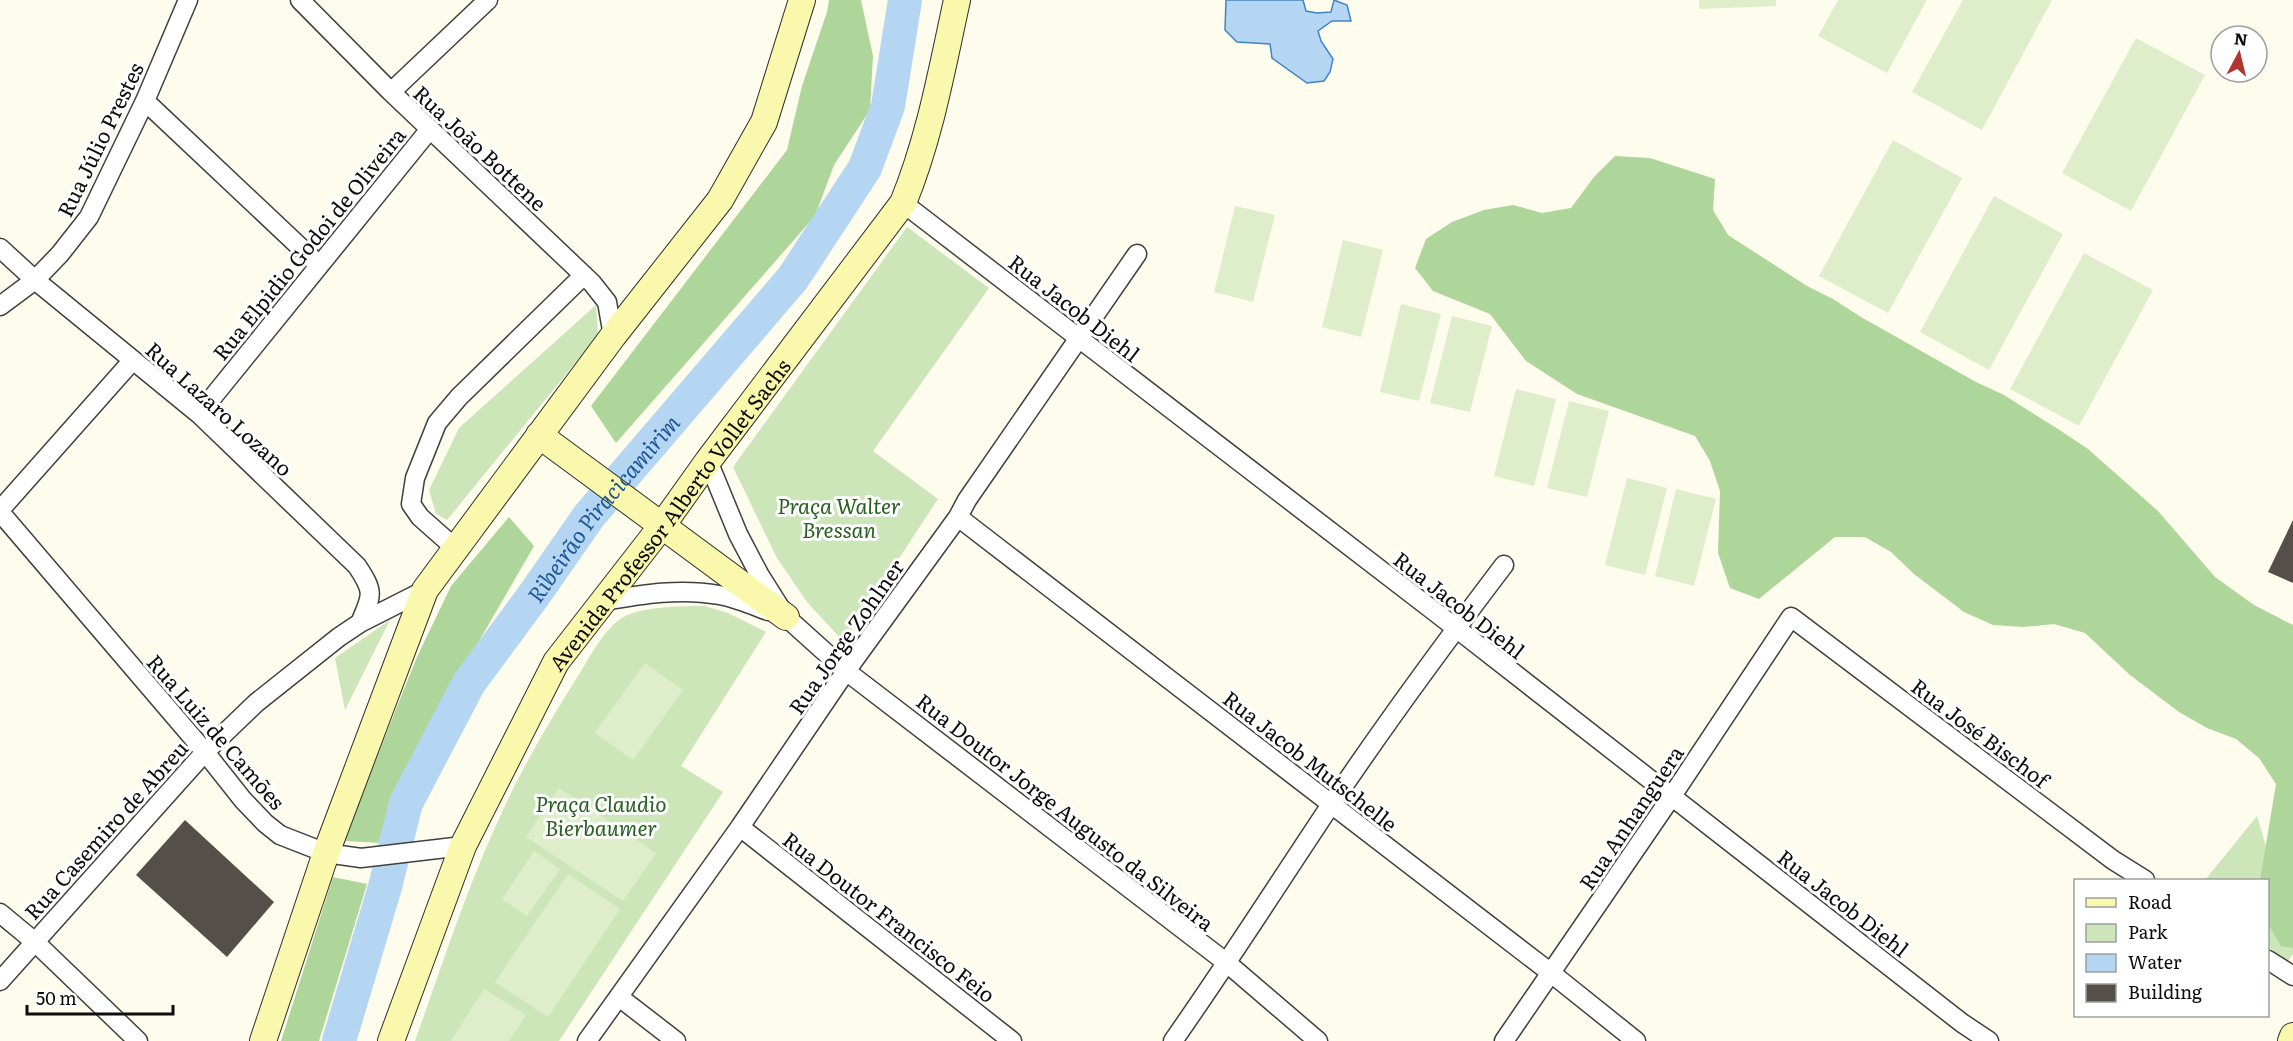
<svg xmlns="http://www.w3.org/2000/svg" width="2293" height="1041" viewBox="0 0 2293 1041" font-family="Literata,serif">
<rect width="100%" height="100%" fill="#fefced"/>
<!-- green -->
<path fill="#cce6b9" d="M907,227L989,288L873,451L938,499L844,642L807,602L777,558L733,467Z
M596,305L598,335L447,520L436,514L429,490L459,428Z
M705,606L728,613L766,632L681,766L723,792L559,1041H415C446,954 474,866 516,783C534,748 554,714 575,681C587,662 602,632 620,619C639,606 682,606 705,606Z
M390,620L345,710L335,658Z
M2257,816L2293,937V954L2286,964L2268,951V880H2205Z"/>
<!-- forest -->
<path fill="#afd69a" d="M829,0H861L873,56L870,110L834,165L815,216L616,443L591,406L787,150L802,86L827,12Z
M1615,156L1650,158L1715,179L1713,210L1728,235L1807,286L1833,299L1861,317L1976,382L2004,395L2058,429L2088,449L2158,511L2215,577L2254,605L2293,625V948L2281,946L2268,924V880H2260L2276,784L2259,758L2236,739L2207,728L2179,712L2130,675L2085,633L2054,624L2023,627L1993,625L1964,612L1914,574L1891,552L1865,537H1835L1759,599L1730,588L1718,553L1720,491L1710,461L1695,436L1577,394L1526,361L1490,314L1433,291L1415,268L1426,239L1452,222L1484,210L1513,205L1542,213L1571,208L1594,177Z
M509,517L534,546L400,778L382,843L343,841L417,657L451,586Z
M333,877L367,884L319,1041H281Z"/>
<!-- pitch -->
<path fill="#deeecb" d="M1699,0H1776V6L1699,9Z
M1838,0H1927L1887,73L1818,36Z
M1963,0H2052L1982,130L1912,92Z
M2136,38L2205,75L2131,211L2062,173Z
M1893,140L1962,178L1888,313L1819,276Z
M1994,196L2063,234L1989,370L1920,332Z
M1235,206L1275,215L1253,302L1214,292Z
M1343,240L1383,250L1361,337L1322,327Z
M2084,253L2153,290L2079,426L2010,389Z
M1401,304L1441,314L1419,401L1380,392Z
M1452,316L1492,326L1470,412L1430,403Z
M1516,389L1556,399L1534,486L1494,476Z
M1569,401L1609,411L1587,497L1547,488Z
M1627,478L1667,488L1645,575L1605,565Z
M1676,489L1716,499L1694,586L1655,576Z
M645,663L683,690L633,760L595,733Z
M559,788L656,853L623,901L526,837Z
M534,851L560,869L527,916L502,899Z
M568,874L620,909L548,1017L495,982Z
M484,989L526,1015L509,1041H451Z"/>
<!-- water -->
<path fill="#b5d6f2" stroke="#4184c4" stroke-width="1.5" d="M1226,0H1303L1306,11L1317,13L1331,12L1334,0L1347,5L1351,21H1332L1318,31L1321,41L1333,59L1330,72L1324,81L1307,83L1272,58L1270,44L1237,42L1225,30Z"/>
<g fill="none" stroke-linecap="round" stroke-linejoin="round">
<!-- river -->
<path stroke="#b5d6f2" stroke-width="34" id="s1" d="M339,1041L385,887L406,803L469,683L534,595L589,516L793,278L865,168L888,106L905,0"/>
</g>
<!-- building -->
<path fill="#554f4a" d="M2293,520V583L2268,572Z
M185,820L274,902L227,957L136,875Z"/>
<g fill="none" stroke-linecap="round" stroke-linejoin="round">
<defs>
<path id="minor" d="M300,0L391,92L592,283L607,302L613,336
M391,92L488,0
M145,101L319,265
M903,203L1456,628L1962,1023L1989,1041
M0,248L35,280L199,414L357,566C375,593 372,595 360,623
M0,306L35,280L60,254L89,217L145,101L188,0
M199,414L430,129
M708,461L738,534L759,574L786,617L846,671L1227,963L1318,1041
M0,510L133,360
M0,512L205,752L243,800L265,823L280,835L326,853L361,858L463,846
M958,517L1551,973L1636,1041
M455,548L420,517L411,504L415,478L437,423L459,397L584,275
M604,601C643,594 681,588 719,595C736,598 752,605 768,611
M740,827L1012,1041
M0,913L35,942L138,1041
M2268,960L2293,976
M0,981L205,752L256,703L339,637L360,623L425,590
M619,997L676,1041
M587,1041L740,827L846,671L958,517L967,500L1137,254
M1173,1041C1227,964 1278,884 1330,806C1385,724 1444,644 1504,565
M1504,1041L1672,796L1791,617L2113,860L2145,880"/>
<g id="secondary">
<path d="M539,435L786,617"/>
<path d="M263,1041L326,853L425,590L613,336L720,200L764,122L802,0"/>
<path id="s2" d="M391,1041L463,846L556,662L661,527L708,461L903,203C930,137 942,69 957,0"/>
<path d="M2291,1041L2293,1036"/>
</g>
</defs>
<!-- minor casing -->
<use href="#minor" stroke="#404040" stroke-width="21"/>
<!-- secondary casing -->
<use href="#secondary" stroke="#2f2f2f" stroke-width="28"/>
<!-- minor -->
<use href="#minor" stroke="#fff" stroke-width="18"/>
<!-- secondary -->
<use href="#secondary" stroke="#faf8ad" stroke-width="26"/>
</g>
<g text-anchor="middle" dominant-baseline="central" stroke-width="6" stroke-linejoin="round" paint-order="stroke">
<!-- street labels -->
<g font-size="21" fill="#0d0d0d" stroke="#fff">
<text transform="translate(99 139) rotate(-64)">Rua Júlio Prestes</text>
<text transform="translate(481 147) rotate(43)">Rua João Bottene</text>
<text transform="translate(308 243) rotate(-51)">Rua Elpidio Godoi de Oliveira</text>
<text transform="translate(1075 307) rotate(38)">Rua Jacob Diehl</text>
<text transform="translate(220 408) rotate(42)">Rua Lazaro Lozano</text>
<text stroke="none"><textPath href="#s2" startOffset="600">Avenida Professor Alberto Vollet Sachs</textPath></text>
<text transform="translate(1460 604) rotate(38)">Rua Jacob Diehl</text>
<text transform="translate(845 636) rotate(-55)">Rua Jorge Zohlner</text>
<text transform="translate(217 731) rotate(49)">Rua Luiz de Camões</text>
<text transform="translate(1981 732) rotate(37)">Rua José Bischof</text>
<text transform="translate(1311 760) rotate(38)">Rua Jacob Mutschelle</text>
<text transform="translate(1066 811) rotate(38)">Rua Doutor Jorge Augusto da Silveira</text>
<text transform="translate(1630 817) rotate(-56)">Rua Anhanguera</text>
<text transform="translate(105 829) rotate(-48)">Rua Casemiro de Abreu</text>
<text transform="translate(1844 902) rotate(38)">Rua Jacob Diehl</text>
<text transform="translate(890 916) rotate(38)">Rua Doutor Francisco Feio</text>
</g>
<!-- park labels -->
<g font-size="21" font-style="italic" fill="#286021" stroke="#fff">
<text x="839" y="504">Praça Walter<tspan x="839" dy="24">Bressan</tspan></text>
<text x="601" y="802">Praça Claudio<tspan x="601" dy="24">Bierbaumer</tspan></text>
</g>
<!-- water labels -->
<g font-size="22" font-style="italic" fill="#1e5796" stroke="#fff">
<text stroke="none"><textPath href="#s1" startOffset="603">Ribeirão Piracicamirim</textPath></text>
</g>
</g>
<!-- legend -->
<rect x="2074" y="879" width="195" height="138" fill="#ffffff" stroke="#9e9e9e" stroke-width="1.5"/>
<rect x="2086" y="898" width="30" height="9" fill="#faf8ad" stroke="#9e9e9e" stroke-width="1.5"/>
<text x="2128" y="909" font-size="18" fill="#0d0d0d">Road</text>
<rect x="2086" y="924" width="30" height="18" fill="#cce6b9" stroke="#9e9e9e" stroke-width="1.5"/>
<text x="2128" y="939" font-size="18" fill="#0d0d0d">Park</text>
<rect x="2086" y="954" width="30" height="18" fill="#b5d6f2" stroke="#9e9e9e" stroke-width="1.5"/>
<text x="2128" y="969" font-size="18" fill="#0d0d0d">Water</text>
<rect x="2086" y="984" width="30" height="18" fill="#554f4a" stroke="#9e9e9e" stroke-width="1.5"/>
<text x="2128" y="999" font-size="18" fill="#0d0d0d">Building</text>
<!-- north arrow -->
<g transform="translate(2239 54) rotate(7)"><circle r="28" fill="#ffffff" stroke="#9e9e9e" stroke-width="1.5"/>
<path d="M0-4.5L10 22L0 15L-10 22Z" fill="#b3342e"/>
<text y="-9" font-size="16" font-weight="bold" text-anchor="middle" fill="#0d0d0d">N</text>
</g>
<!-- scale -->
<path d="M27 1005v9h146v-9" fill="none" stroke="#0d0d0d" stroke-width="3"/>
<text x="36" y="1005" font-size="18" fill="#0d0d0d" stroke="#ffffff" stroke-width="4.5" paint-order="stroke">50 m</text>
</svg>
